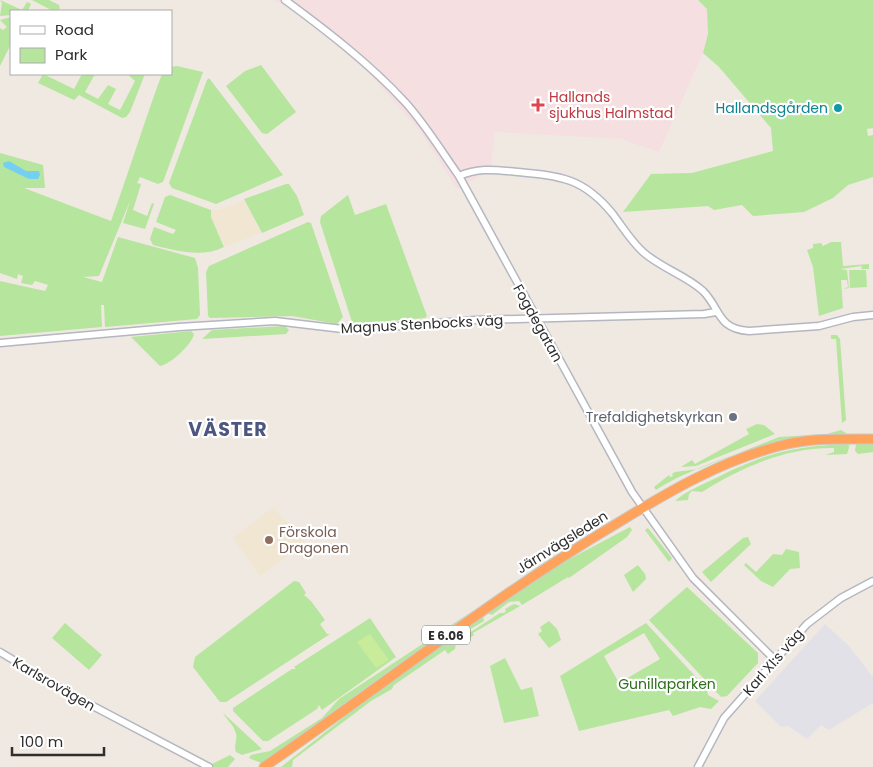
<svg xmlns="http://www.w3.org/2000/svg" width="873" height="767" viewBox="0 0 873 767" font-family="Poppins,sans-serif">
<rect width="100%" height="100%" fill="#efe9e1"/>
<!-- industrial -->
<path fill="#e3e1e8" d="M825,624L849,646L873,677V703L829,730L821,725L807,739L788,726L781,727L755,701Z"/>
<!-- education -->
<path fill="#f0e6d1" d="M244,200L261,233L225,247L211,217V209L219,210Z
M273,507L305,543L260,576L233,538Z"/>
<!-- medical -->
<path fill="#f5dfe0" d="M274,0H698L707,8L708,34L703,53L659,152L621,139L495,132L490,175L484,174L457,189L420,131L367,71L299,15Z"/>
<!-- green -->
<path fill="#b6e59e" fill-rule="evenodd" d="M0,0L22,10L27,2L31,4L28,11H11V15L0,16L2,3Z
M32,0H49L59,5L60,9L53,11Z
M698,0H873V128L867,129L868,136L873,135V177L848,185L833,198L804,212L753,216L742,205L714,210L708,206L623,212L651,174L692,173L773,151L771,128L719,67L703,53L708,34L707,9Z
M11,17V44L0,66V28L3,30L7,27L0,20Z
M261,65L296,112L267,134L262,133L226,86L245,71Z
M177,66L203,72L163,182L158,184L140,177L137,183L141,184L133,210L147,216L152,203L154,204L145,229L123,223L130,201L99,276L83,277L102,282L118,237L195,258L198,268L200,315L197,319L105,327L104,305H101L102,327L0,336V281L45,291L48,285L35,281L32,285L21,283L23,276L18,274L17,279L0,273V153L43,165L45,188H24L111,221C129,172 144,122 162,74H171V67Z
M43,74L74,89L82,74H95L85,92L98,99L108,85L116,89L108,104L120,110L135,81L127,74H145L130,112L126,117L122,118L79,95L74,100L38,83Z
M209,78L283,175L216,204L172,188L169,183L207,80Z
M286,184H289L297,196L304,215L262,233L244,199Z
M170,195L211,210V217L224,247C202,258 177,251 153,245L150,239L154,227L173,234L176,230L156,222L165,197Z
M348,195L355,215L386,204L427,316L425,318L354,324L352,322L320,222L321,216Z
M308,222L311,223L343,317L337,324L292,316L210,318L208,316L206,272L209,266Z
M831,242H841L843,266L869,264V269H861L862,266L840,269L847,270L849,288L843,289L848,287L847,280H841L843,308L819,316L813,267L807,250L813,248V244L821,243L823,246Z
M849,270H866L867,287L850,288Z
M285,326L289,330L286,334L202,339L212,330Z
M191,331L194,334C192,344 171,364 160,366L131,337Z
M831,335H837L840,339L846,420L842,423L836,339H831Z
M757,424L764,425L775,434L696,466L681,467L692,460L695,464L749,434L746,429Z
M841,430L849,435C828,437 805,437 784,441C753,446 682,472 656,490L654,487L669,475L670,477L673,476L672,474L675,472L698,469L779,437L827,434Z
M873,443V452L858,454L855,451L856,444Z
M849,444L847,447L850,444L847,454L825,455L834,452V448C787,447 742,467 702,492L692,491L689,494L688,500L675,501C685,492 699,486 712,480C762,454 792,446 849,444Z
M630,527L632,530L627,537L569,578L568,577L522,605L519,601L509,602L492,615L487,613L562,563Z
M648,528L672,558L669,562L645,530Z
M748,537L751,544L711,582L702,572L743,538Z
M786,549L799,552L800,568L790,569L773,587L761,581L744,565L746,563L756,572L773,554L782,555Z
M638,565L645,574L646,579L633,592L624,575Z
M294,581L299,582L306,593L304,595L311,601L325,620L320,624L327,634H330L226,702H220L193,667L195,657Z
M687,587L758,653V663L727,696L721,697L649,620Z
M514,604L520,606L473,633L474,635L459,645L460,639L500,613H504L506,611L505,609Z
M474,610L266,760L261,763L249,758L251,755L270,751L322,718L339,699Z
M483,616L484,621L457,637L455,649L448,654L445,650L394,685L392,689L371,701L293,760L292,767H281L367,699Z
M370,618L396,657L322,710L319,705L317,709L268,741H263L233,711V708L292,669H296L294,667Z
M549,621L557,629L561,640L549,648L538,634L542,631L540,627Z
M65,623L102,655L89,670L52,638Z
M646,623L707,689L708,695L719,701L711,709L700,707L673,716L669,710L579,731L560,676ZM644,633L660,659L619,683L604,656Z
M505,658L521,690L532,687L539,716L504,723L490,666Z
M223,713L262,749L242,755L236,752C233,745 239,738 235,731C233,724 226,719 223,713Z
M177,745L212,764L230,755L235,759L228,767H214Z"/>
<!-- pitch -->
<path fill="#c9ec9a" d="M370,634L389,660L376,668L357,642Z"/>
<!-- water -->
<path fill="#75cff0" d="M9,161L26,171H39L40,175L38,179H29L4,167L3,163Z"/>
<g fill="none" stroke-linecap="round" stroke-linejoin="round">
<defs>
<path id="minor" d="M285,0C327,31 370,64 405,102C425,124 442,152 459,176L632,492L693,578L775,660
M459,176C479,167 496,170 518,172C561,176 583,178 612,213C622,226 630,240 643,252C661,268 687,276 703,291C721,309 717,329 749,331L819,326L853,317L873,315
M0,343L179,327L275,321L351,330L475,320L704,314L716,312
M0,652L72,695L209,767
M698,767L724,718L807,624L841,598L873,581"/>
<path id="highway" d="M264,767C382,686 493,597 616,524C668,492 722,460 783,445C812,438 843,439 873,439"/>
</defs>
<!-- minor casing -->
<use href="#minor" stroke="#b4b7c1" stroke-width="9"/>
<!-- highway casing -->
<use href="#highway" stroke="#c9c9c9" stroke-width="11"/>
<!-- minor -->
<use href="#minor" stroke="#fff" stroke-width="6"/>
<!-- highway -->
<use href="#highway" stroke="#ffa35c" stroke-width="9"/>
</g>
<!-- markers -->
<path fill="#e0444e" stroke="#fff" stroke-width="2" d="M535.5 97.5h5v5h5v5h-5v5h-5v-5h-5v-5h5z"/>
<circle fill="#0f9aa8" stroke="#fff" stroke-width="2" cx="838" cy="108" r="5"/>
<circle fill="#6b7280" stroke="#fff" stroke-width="2" cx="733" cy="417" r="5"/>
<circle fill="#8d6e63" stroke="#fff" stroke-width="2" cx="269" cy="540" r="5"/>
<g text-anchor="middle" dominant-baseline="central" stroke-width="4.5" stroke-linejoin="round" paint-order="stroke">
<!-- shield labels -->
<rect fill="#fff" stroke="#6d6d6d" stroke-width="1" x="422" y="625.5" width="48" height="19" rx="4"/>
<g font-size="12" font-weight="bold" fill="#2e2e2e">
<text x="446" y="635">E 6.06</text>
</g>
<!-- health labels -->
<g font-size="14" fill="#be3a42" stroke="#fff" text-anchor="start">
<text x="549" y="97">Hallands<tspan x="549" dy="16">sjukhus Halmstad</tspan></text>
</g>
<!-- culture labels -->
<g font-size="14" fill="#0d838f" stroke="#fff" text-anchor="end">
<text x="828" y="108">Hallandsgården</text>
</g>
<!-- street labels -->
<g font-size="14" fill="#2e2e2e" stroke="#fff">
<text transform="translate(538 323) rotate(61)">Fogdegatan</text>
<text transform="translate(422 324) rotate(-3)">Magnus Stenbocks väg</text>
<text transform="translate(562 542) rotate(-32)">Järnvägsleden</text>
<text transform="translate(773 662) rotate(-49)">Karl XI:s väg</text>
<text transform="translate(54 684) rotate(30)">Karlsrovägen</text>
</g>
<!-- worship labels -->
<g font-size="14" fill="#5b616d" stroke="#fff" text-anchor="end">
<text x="723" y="417">Trefaldighetskyrkan</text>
</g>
<!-- education labels -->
<g font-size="14" fill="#785e54" stroke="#fff" text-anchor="start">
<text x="279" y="532">Förskola<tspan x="279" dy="16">Dragonen</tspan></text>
</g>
<!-- park labels -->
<g font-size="14" fill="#2c6e1b" stroke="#fff">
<text x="667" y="684">Gunillaparken</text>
</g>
<!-- district labels -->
<g font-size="19" font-weight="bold" letter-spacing="1" fill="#4d5680" stroke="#fff">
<text x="228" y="429">VÄSTER</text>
</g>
</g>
<!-- legend -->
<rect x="10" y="10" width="162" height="65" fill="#ffffff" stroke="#ababab"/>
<rect x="20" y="26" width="25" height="8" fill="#ffffff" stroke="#ababab"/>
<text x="55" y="35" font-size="15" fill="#2e2e2e">Road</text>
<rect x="20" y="48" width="25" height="15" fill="#b6e59e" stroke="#ababab"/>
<text x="55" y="60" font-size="15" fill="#2e2e2e">Park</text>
<!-- scale -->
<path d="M12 747v8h92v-8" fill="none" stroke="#2e2e2e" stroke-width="2.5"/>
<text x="20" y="747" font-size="15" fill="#2e2e2e" stroke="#ffffff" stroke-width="4" paint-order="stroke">100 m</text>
</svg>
